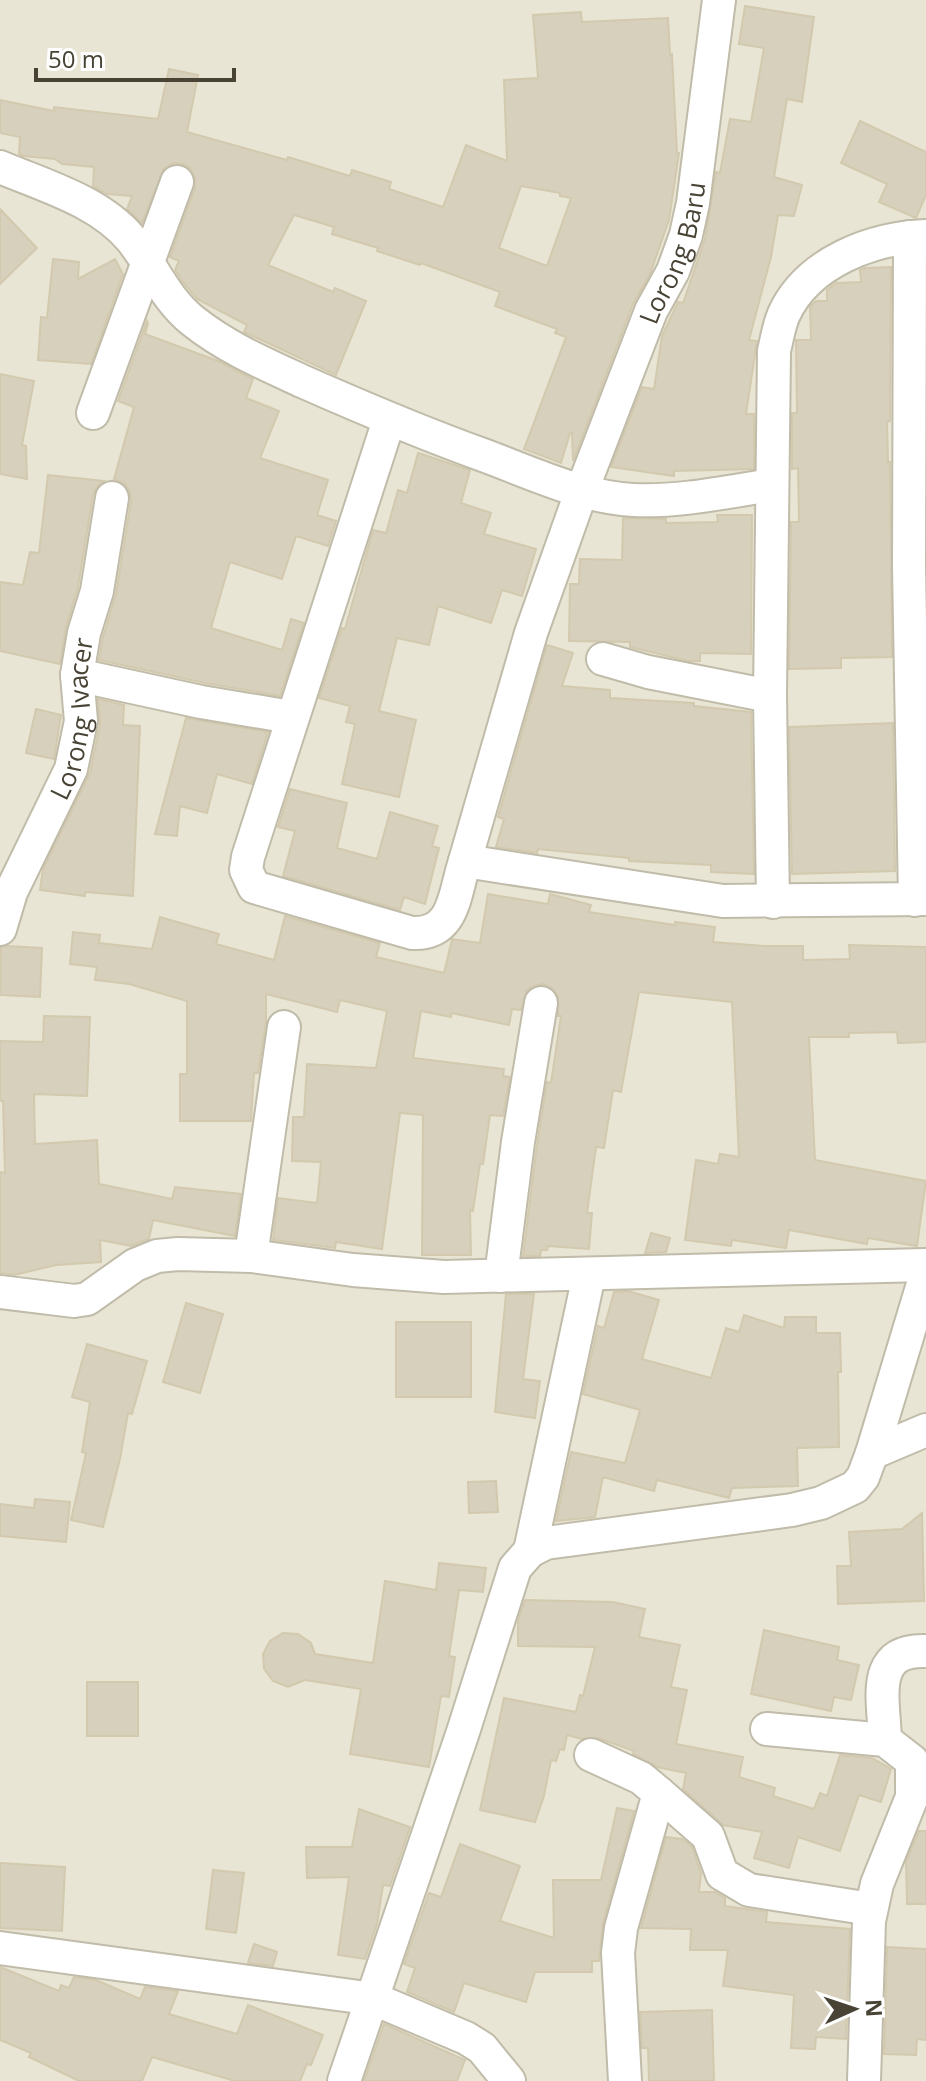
<svg xmlns="http://www.w3.org/2000/svg" width="926" height="2081" viewBox="0 0 926 2081" font-family="'Open Sans',sans-serif">
<rect width="100%" height="100%" fill="#f4f2e7"/>
<!-- residential -->
<path fill="#e9e5d5" d="M0,0H926V2081H0Z"/>
<!-- building -->
<path fill="#d7d0bc" stroke="#d2c9ae" stroke-width="2" fill-rule="evenodd" d="M745,6L814,17L802,102L787,99L774,177L802,185L794,216L778,215L771,257L749,340L757,341L746,414H754V469L674,471V476L611,467L642,387L654,389L662,336L678,302L683,303L705,239L716,172L720,173L730,119L751,122L764,48L739,44Z
M581,12L582,22L668,18L670,55L672,54L677,153H679L669,220L650,274L633,304L573,461L572,433H570L561,463L524,449L566,337L555,333L557,329L495,306L500,292L421,263L420,265L377,251L378,248L332,234L334,227L294,215L268,265L333,292L335,288L366,301L336,375L244,332L247,325L197,299L182,281L175,270L179,261L170,257L195,188V178L191,169L184,164L174,163L164,168L142,223L127,209L132,196L107,194L93,186L94,167L62,164L55,159L23,156L19,154L20,137L0,133V100L54,111V107L158,119L169,69L198,75L187,132L287,160L288,157L350,176L352,170L391,182L389,189L443,207L466,145L507,161L504,80L538,78L533,15ZM521,186L560,193V196L571,198L547,266L499,248Z
M860,121L926,152V195L916,218L879,202L887,184L841,163Z
M0,209L37,248L0,284Z
M53,259L79,262L78,279L115,259L123,274L91,364L38,360L41,317L47,318Z
M891,267L890,421L887,422L888,462H890L892,657L841,658V668L789,669L791,522H799L798,468L792,469V413H797L796,340H811L810,307L816,301H827V290L836,283L861,282L860,270L865,268Z
M147,321L148,324L145,334L218,361L253,379L246,398L279,411L260,458L328,480L317,515L336,521L328,546L296,536L282,579L230,562L211,628L282,650L291,619L304,623L280,696L205,683L99,660L103,637L116,594L131,501L130,492L125,484L114,479L134,407L118,401Z
M0,374L34,381L22,445L26,446L27,479L0,474Z
M418,453L470,470L461,503L491,513L484,534L536,549L522,596L502,590L491,623L438,606L429,645L397,638L379,711L416,720L399,797L342,784L355,724L346,722L350,706L319,698L342,628L345,629L373,530L386,533L398,490L407,493Z
M48,475L104,481L97,487L93,495L78,587L66,627L60,664L0,651V582L23,585L30,552L39,553Z
M717,515H752L751,654L700,653V661H688L630,647V642L569,641L570,584H579L580,559L622,560L623,518L666,519V523L718,522Z
M547,645L573,653L562,686L610,690V698L694,703V706L751,712L754,874L711,872V865L629,861V858L538,849L537,853L496,847L504,819L498,817Z
M98,699L124,705L123,725L140,726L133,896L85,892V896L40,890L43,869L90,773L100,724Z
M36,709L61,715L54,759L26,753Z
M186,718L268,732L252,784L217,774L207,813L180,806L177,836L155,834Z
M893,723L895,871L792,874L789,727Z
M290,789L347,803L337,848L377,859L390,812L438,826L432,846L439,848L425,904L404,897L400,910L283,876L295,831L278,827Z
M488,894L548,904L550,894L591,905L589,912L675,925V922L715,927L713,942L764,946H803V960L850,959L849,945L926,947V1042L898,1043L897,1032L849,1033V1037H809L815,1160L926,1181L917,1246L868,1238L867,1244L789,1230L786,1248L732,1240L731,1246L685,1240L696,1160L718,1164L720,1154L739,1157L732,1002L639,992L621,1092L613,1090L604,1148L596,1147L587,1213H592L589,1249L548,1246L547,1250H541L540,1256H523L537,1145L547,1082L551,1083L561,1016H558V996L552,988L543,984L534,986L527,990L521,1010L512,1009L509,1025L451,1013V1017L421,1011L413,1058L504,1069L503,1076L510,1077L503,1116L490,1115L483,1164H480L473,1211L470,1210L471,1255H422L423,1115L400,1113L382,1249L336,1242L335,1248L273,1240L278,1198L317,1203L321,1162L292,1161L293,1117H304L307,1064L376,1068L387,1011L340,1000L337,1012L266,994V1023L258,1073H254L251,1121H180V1074H187V1001L129,984L95,980L97,967L70,964L73,932L100,935L99,943L152,949L160,917L219,934L216,944L274,960L285,916L380,943L376,957L444,973L452,939L480,943Z
M7,946L42,948L40,997L0,995L1,947Z
M44,1016L90,1017L87,1096L34,1094L35,1144L97,1140L99,1184L172,1199L175,1187L241,1194L235,1236L153,1220L149,1239L131,1246L100,1240L101,1262L56,1265L14,1275L0,1273V1172L5,1173L3,1101H0V1041L43,1042Z
M651,1233L670,1238L666,1252L645,1253Z
M628,1291L659,1300L642,1359L711,1378L726,1328L739,1332L744,1315L784,1328L785,1317H816V1333H840L841,1372H838L839,1447L797,1448L798,1486L732,1488L729,1498L657,1480L654,1491L603,1477L595,1517L556,1521L571,1452L625,1463L640,1410L583,1394L598,1326L604,1328L614,1292Z
M506,1294H534L523,1379L540,1381L535,1418L495,1412Z
M186,1303L223,1314L200,1393L163,1382Z
M396,1322H471V1397H396Z
M87,1344L147,1361L132,1414L128,1413L120,1459L103,1527L71,1520L86,1453L82,1452L90,1402L72,1397Z
M496,1481L498,1512L469,1513L468,1482Z
M35,1499L70,1502L66,1542L0,1536V1504L34,1508Z
M922,1513L924,1601L838,1604L837,1566H851L849,1532L902,1529Z
M439,1563L486,1568L483,1592L459,1590L449,1656L455,1657L449,1697L441,1696L429,1767L350,1754L361,1689L305,1680L288,1687L273,1681L264,1669L263,1654L270,1641L283,1633L298,1634L311,1643L315,1654L373,1663L385,1581L436,1590Z
M525,1600L613,1602L645,1609L639,1637L680,1645L671,1687L687,1690L676,1744L743,1757L739,1777L775,1788L773,1796L814,1809L820,1793L827,1796L840,1755L872,1758L891,1769L881,1802L859,1795L840,1851L798,1837L789,1868L754,1858L762,1832L723,1825L683,1789L686,1773L657,1767L633,1754L634,1751L598,1738L582,1739L567,1735L564,1750L560,1749L556,1761L551,1760L544,1796L535,1822L480,1810L504,1698L576,1712L580,1695L583,1696L595,1647L518,1646V1621Z
M764,1630L839,1647L837,1660L859,1665L851,1700L834,1697L831,1711L751,1694Z
M87,1682H138V1736H87Z
M617,1808L634,1811L603,1923L599,1961H592V1972H535L526,2002L464,1983L454,2012L407,1992L415,1968L404,1964L429,1893L441,1897L460,1844L520,1866L500,1921L554,1938L553,1880H601Z
M359,1809L410,1827L390,1886L383,1885L377,1924L365,1959L338,1955L349,1877L307,1878L306,1847H352Z
M919,1831H926V1904H907L906,1862Z
M666,1837L682,1839L692,1847L701,1873L699,1892H715L725,1898V1906L767,1912L766,1922L850,1929L846,2039L816,2037L815,2049L791,2048L794,1995L723,1986L728,1950H690L691,1929L641,1928Z
M0,1863L65,1867L62,1931L0,1928Z
M213,1870L244,1873L236,1933L206,1929Z
M254,1944L277,1952L273,1966L248,1963Z
M887,1947L926,1949V2040L917,2039L916,2055L884,2054Z
M0,1967L59,1991L61,1985L69,1988L74,1977L96,1980L140,1999L145,1987L178,1991L169,2014L237,2034L248,2005L323,2035L311,2065L307,2064L300,2081H235L152,2057L142,2081H79L29,2057L31,2053L0,2040Z
M712,2010L714,2081H649L648,2048H642L640,2012Z
M384,2024L465,2060L457,2081H364Z"/>
<g fill="none" stroke-linecap="round" stroke-linejoin="round">
<defs>
<g id="minor">
<path d="M0,167C45,186 99,201 131,239C153,266 165,299 193,321C227,348 265,364 304,382C363,408 422,433 483,455C532,473 581,497 633,500C680,502 726,492 771,485"/>
<path d="M910,237L909,567L915,900"/>
<path d="M93,413L177,182"/>
<path d="M389,420L248,857L246,870L254,887L412,933C455,935 454,894 465,861L723,901L926,899"/>
<path d="M603,659L648,672L770,696"/>
<path d="M77,675L201,702L291,717"/>
<path id="s1" d="M465,861L531,633L579,498L651,311L673,271L686,235L693,203L719,0"/>
<path d="M773,902L770,696L774,351C777,339 779,325 784,314C808,262 872,238 926,236"/>
<path id="s2" d="M0,929L11,892L71,769L81,721L77,675L84,633L97,591L112,498"/>
<path d="M251,1256L284,1027"/>
<path d="M501,1276L518,1142L541,1003"/>
<path d="M0,1292L74,1301L87,1299L135,1265L157,1256L178,1254L251,1256L353,1270L444,1277L926,1265"/>
<path d="M872,1453L926,1430"/>
<path d="M530,1551L589,1275"/>
<path d="M767,1729L885,1740L912,1761V1797L877,1884L869,1921L864,2081"/>
<path d="M885,1740C884,1700 869,1649 926,1651"/>
<path d="M591,1755L641,1778L659,1793L621,1928L618,1953L625,2081"/>
<path d="M659,1793L708,1836L722,1874L749,1890L871,1909"/>
<path d="M0,1948L374,1999L466,2038L482,2048L509,2081"/>
<path d="M344,2081L463,1732L515,1568L530,1551L546,1543L792,1510L821,1503L855,1487L863,1477L872,1453L926,1274"/>
</g>
</defs>
<!-- minor casing -->
<use href="#minor" stroke="#c0bca9" stroke-width="36"/>
<!-- minor -->
<use href="#minor" stroke="#fff" stroke-width="32"/>
</g>
<g text-anchor="middle" dominant-baseline="central" stroke-width="6" stroke-linejoin="round" paint-order="stroke">
<!-- street labels -->
<g font-size="26" fill="#484335" stroke="#fff">
<text stroke="none"><textPath href="#s1" startOffset="644">Lorong Baru</textPath></text>
<text stroke="none"><textPath href="#s2" startOffset="226">Lorong Ivacer</textPath></text>
</g>
</g>
<!-- north arrow -->
<g transform="translate(854 2009) rotate(87)" stroke="#ffffff" stroke-width="6" paint-order="stroke">
<path d="M0-6L14 30L0 20L-14 30Z" fill="#484335"/>
<text y="-12" font-size="22" font-weight="bold" text-anchor="middle" fill="#484335">N</text>
</g>
<!-- scale -->
<path d="M36 68v12h198v-12" fill="none" stroke="#484335" stroke-width="4"/>
<text x="48" y="68" font-size="24" fill="#484335" stroke="#ffffff" stroke-width="6" paint-order="stroke">50 m</text>
</svg>
